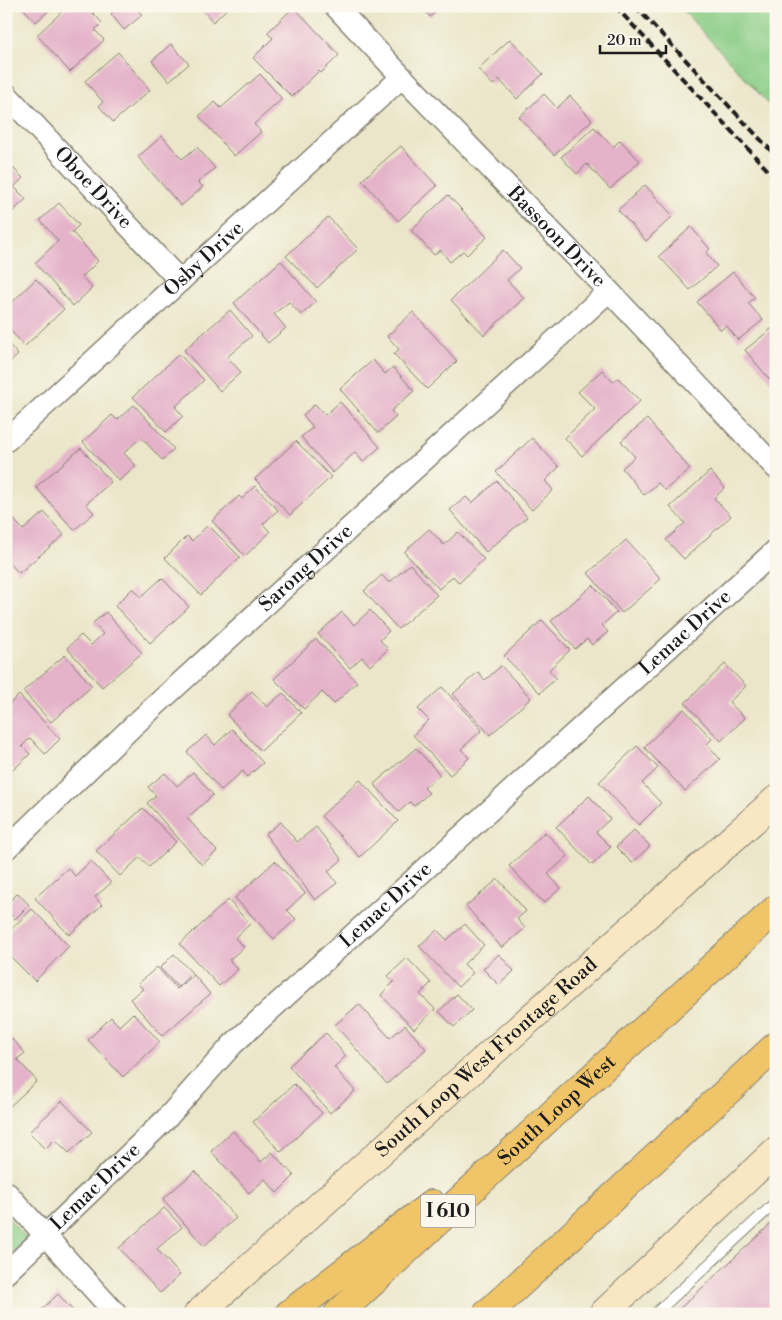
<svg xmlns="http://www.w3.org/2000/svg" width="782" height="1320" viewBox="0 0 782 1320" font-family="'Libre Bodoni',serif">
<rect width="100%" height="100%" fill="#fbf7ec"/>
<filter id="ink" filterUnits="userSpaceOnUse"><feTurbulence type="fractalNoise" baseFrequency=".02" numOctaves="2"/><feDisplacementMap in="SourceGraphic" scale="10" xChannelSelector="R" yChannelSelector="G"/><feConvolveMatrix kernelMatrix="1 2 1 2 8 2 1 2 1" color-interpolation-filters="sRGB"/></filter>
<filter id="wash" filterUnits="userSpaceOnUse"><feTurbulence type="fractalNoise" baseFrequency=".0096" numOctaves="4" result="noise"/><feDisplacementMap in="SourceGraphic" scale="20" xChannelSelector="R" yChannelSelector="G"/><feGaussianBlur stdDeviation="1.12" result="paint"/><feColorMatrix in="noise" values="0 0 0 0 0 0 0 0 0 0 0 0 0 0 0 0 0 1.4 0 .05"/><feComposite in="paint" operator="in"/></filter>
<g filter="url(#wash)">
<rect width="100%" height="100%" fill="#ebe6c9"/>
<!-- green -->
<path fill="#89cc85" stroke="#527450" d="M679,6H776V112Z
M6,1216L27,1239L6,1258Z"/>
<g id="blocks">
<!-- building -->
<path fill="#e4b2c9" d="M21,6H54L36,22Z
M68,6H87L102,23L95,30L104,40L70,72L37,35Z
M120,6H135L142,15L124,30L111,14Z
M199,6H230L213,22Z
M421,6H442L430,17Z
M294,7L339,55L321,73L319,71L292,97L253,58L273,38L267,33Z
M510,39L543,74L517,99L499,79L493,85L478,69Z
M171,44L189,64L169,81L152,61Z
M118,52L150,90L113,122L99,106L103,102L85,81Z
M260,74L282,99L254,124L261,132L234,156L199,116L215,102L221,108Z
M544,94L557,108L570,96L592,120L554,155L519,117Z
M594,127L613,147L620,140L640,161L610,189L587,164L577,174L561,157Z
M162,136L182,159L197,147L215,168L198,182L203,187L181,206L138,157Z
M401,146L437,186L398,221L362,180Z
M6,161L23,178L14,187L26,199L6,218Z
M645,185L673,216L646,241L618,210Z
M448,195L487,237L467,255L463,251L450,262L440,250L434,255L411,230Z
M59,203L79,225L72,232L98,261L82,277L92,288L73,306L35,263L58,241L40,220Z
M328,217L358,249L317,288L286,256Z
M691,227L710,249L706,253L717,266L690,290L659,256Z
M503,250L520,268L507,280L524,298L484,335L451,300Z
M281,261L316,302L301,315L289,302L274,314L286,328L268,343L234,303Z
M733,272L755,298L748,303L763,320L738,340L726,325L721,330L697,302Z
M36,279L64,309L25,346L6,326V308Z
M230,310L252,336L227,357L241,372L220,391L184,350Z
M413,312L457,361L427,389L394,354L399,349L387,336Z
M776,325V387L745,350Z
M6,341L18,355L6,366Z
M179,354L204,380L175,407L183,416L166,432L133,397Z
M373,360L385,374L393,367L414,391L391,411L396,417L378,433L340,389Z
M602,370L613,382L618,378L640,401L582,456L565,438L595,409L578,392Z
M340,402L380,447L363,462L355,452L333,473L301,437L313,427L303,415L315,404L325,415Z
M134,405L174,449L162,460L141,437L124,453L136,466L119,481L83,442L112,415L117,420Z
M647,419L690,469L665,490L658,483L644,495L622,468L635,457L621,441Z
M532,438L559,467L545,481L553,490L532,510L496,472Z
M296,441L331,477L290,515L255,479Z
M81,448L111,482L86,504L94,513L74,530L36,487Z
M710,471L725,488L714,498L731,516L684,559L666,540L685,523L670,507Z
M497,481L527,517L486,552L450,510L466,497L472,503Z
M255,486L278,510L263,524L270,532L245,556L212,521L239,496L242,499Z
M6,510L23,530L44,512L64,535L19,573L6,559Z
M208,525L240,557L201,595L165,558L187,536L192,541Z
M429,529L444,545L458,532L484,559L459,583L453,576L439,589L404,552Z
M626,540L661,579L622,613L588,573Z
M410,564L437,595L398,629L364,591L382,575L389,583Z
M162,578L189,607L150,643L115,606L133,588L141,597Z
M593,585L617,612L602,625L608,632L592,645L587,639L575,649L551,621Z
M370,610L389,631L380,640L388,649L370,666L362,657L350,668L318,634L342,612L354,625Z
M106,612L142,653L102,687L67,648L81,635L91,645L103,634L93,623Z
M542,620L570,650L549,670L556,678L540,693L504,656Z
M316,639L357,682L334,704L322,692L304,709L274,679Z
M65,655L92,686L51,722L23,691Z
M725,664L746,686L729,702L745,718L721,741L685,703Z
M501,666L531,698L490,735L453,694L478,672L485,680Z
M442,687L482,730L461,749L469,758L450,775L413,735L429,720L418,709Z
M252,691L267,707L283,693L301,713L261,751L227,715Z
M19,695L60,739L45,754L30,738L22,746L30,754L13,770L6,763V707Z
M684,709L712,739L707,744L720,759L685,791L644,747Z
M232,729L263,763L247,777L243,771L221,790L187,752L206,735L215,745Z
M637,746L658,768L642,783L661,803L639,825L599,782Z
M416,748L440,775L424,788L429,793L414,806L410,802L399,812L374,784Z
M193,772L213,795L187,818L217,851L202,865L147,803L156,796L148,787L165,773L177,786Z
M360,780L398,821L360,857L321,816Z
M589,796L610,819L596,832L611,847L592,865L556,827Z
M143,808L176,842L149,867L140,857L120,876L96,851Z
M281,822L297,842L316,827L342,860L328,871L337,883L315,900L265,834Z
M634,830L650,846L632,863L616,847Z
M545,832L568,856L548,874L561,888L544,903L509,866Z
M91,861L111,883L95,897L102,905L69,935L35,898L68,868L75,876Z
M275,861L305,893L287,910L296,919L274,939L235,898Z
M498,879L526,911L517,919L525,928L502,948L466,906Z
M18,893L29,905L15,919L6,910V905Z
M228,900L250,924L235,938L244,947L229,960L238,969L219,986L180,944Z
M32,909L69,946L35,981L6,952V934Z
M465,924L484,945L464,964L473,973L458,987L419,946L437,930L447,940Z
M174,954L192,973L178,987L160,968Z
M499,954L514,971L499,985L483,969Z
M407,958L431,983L420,994L435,1009L414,1029L381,995L394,982L388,976Z
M157,967L177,989L194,975L210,994L162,1036L130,999L143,989L138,984Z
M457,994L472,1010L454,1027L439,1011Z
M359,1004L390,1038L405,1025L426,1049L387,1084L335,1025Z
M133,1013L160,1042L123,1077L88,1040L111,1017L119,1026Z
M326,1033L346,1056L334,1067L355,1091L330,1113L289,1066Z
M7,1034L25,1053L17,1059L37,1081L8,1108L6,1106Z
M294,1084L322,1113L281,1152L253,1122Z
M62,1101L92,1132L69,1153L55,1139L45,1149L29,1132Z
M233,1131L261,1162L272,1152L294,1176L277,1193L265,1179L249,1193L211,1151Z
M195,1171L236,1218L204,1246L163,1199Z
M164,1208L182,1227L157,1249L180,1275L160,1293L119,1248Z
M776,1219V1314H674Z
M58,1294L76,1314H37Z"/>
</g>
</g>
<g filter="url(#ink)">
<use href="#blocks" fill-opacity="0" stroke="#848172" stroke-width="1"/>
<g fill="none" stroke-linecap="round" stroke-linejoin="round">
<defs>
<path id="service" d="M655,1314L776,1202"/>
<g id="minor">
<path id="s1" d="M335,6L402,77L609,291L776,468"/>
<path id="s2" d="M6,94L180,281"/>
<path id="s3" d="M6,441L402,77"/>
<path id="s4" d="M6,849L133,726L609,291"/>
<path d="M6,1192L116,1314"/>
<path id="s5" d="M6,1273L166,1119L233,1044L776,550"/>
</g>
<g id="secondary">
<path id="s6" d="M198,1314L776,800"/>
<path d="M603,1314L776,1151"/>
</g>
<g id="motorway">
<path d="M289,1314L432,1204"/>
<path id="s7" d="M338,1314L559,1108L776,909"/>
<path d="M487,1314L776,1046"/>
</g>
</defs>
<!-- service casing -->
<use href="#service" stroke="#848172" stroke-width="12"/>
<!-- minor casing -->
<use href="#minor" stroke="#848172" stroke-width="24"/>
<!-- secondary casing -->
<use href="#secondary" stroke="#848172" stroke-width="30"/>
<!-- motorway casing -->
<use href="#motorway" stroke="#848172" stroke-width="30"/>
<!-- service -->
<use href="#service" stroke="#fff" stroke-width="10"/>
<!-- minor -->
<use href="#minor" stroke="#fff" stroke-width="21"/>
<!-- secondary -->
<use href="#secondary" stroke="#f9e7c3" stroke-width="28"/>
<!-- motorway -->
<use href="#motorway" stroke="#f0c469" stroke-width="28"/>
<!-- rail -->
<path stroke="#1c1c1c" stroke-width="4" stroke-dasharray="8 4" stroke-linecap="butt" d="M615,6L776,179
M635,6L776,156"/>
</g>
</g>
<g text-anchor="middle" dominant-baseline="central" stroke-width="4" stroke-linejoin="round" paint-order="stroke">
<!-- shield labels -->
<rect fill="#fbf7ec" stroke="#5f5e5a" stroke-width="1" x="420.5" y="1194.5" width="55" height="33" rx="4"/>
<g font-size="19" font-weight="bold" fill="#1c1c1c">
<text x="448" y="1211">I 610</text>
</g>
<!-- street labels -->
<g font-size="20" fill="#1c1c1c" stroke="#fbf7ec">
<text stroke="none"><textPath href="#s2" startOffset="128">Oboe Drive</textPath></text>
<text stroke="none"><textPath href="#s1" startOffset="320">Bassoon Drive</textPath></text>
<text stroke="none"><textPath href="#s3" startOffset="269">Osby Drive</textPath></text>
<text stroke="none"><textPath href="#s4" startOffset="411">Sarong Drive</textPath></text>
<text stroke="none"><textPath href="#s5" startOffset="934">Lemac Drive</textPath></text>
<text stroke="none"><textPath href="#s5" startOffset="529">Lemac Drive</textPath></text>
<text stroke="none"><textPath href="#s6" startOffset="386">South Loop West Frontage Road</textPath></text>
<text stroke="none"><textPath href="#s7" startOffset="299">South Loop West</textPath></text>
<text stroke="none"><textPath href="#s5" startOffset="124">Lemac Drive</textPath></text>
</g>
</g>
<!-- margin -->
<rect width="782" height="1320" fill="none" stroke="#fbf7ec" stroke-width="25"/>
<!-- scale -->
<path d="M600 45v8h66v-8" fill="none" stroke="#1c1c1c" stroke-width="2.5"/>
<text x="607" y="45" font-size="15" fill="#1c1c1c" stroke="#fbf7ec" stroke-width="4" paint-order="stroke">20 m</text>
</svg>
